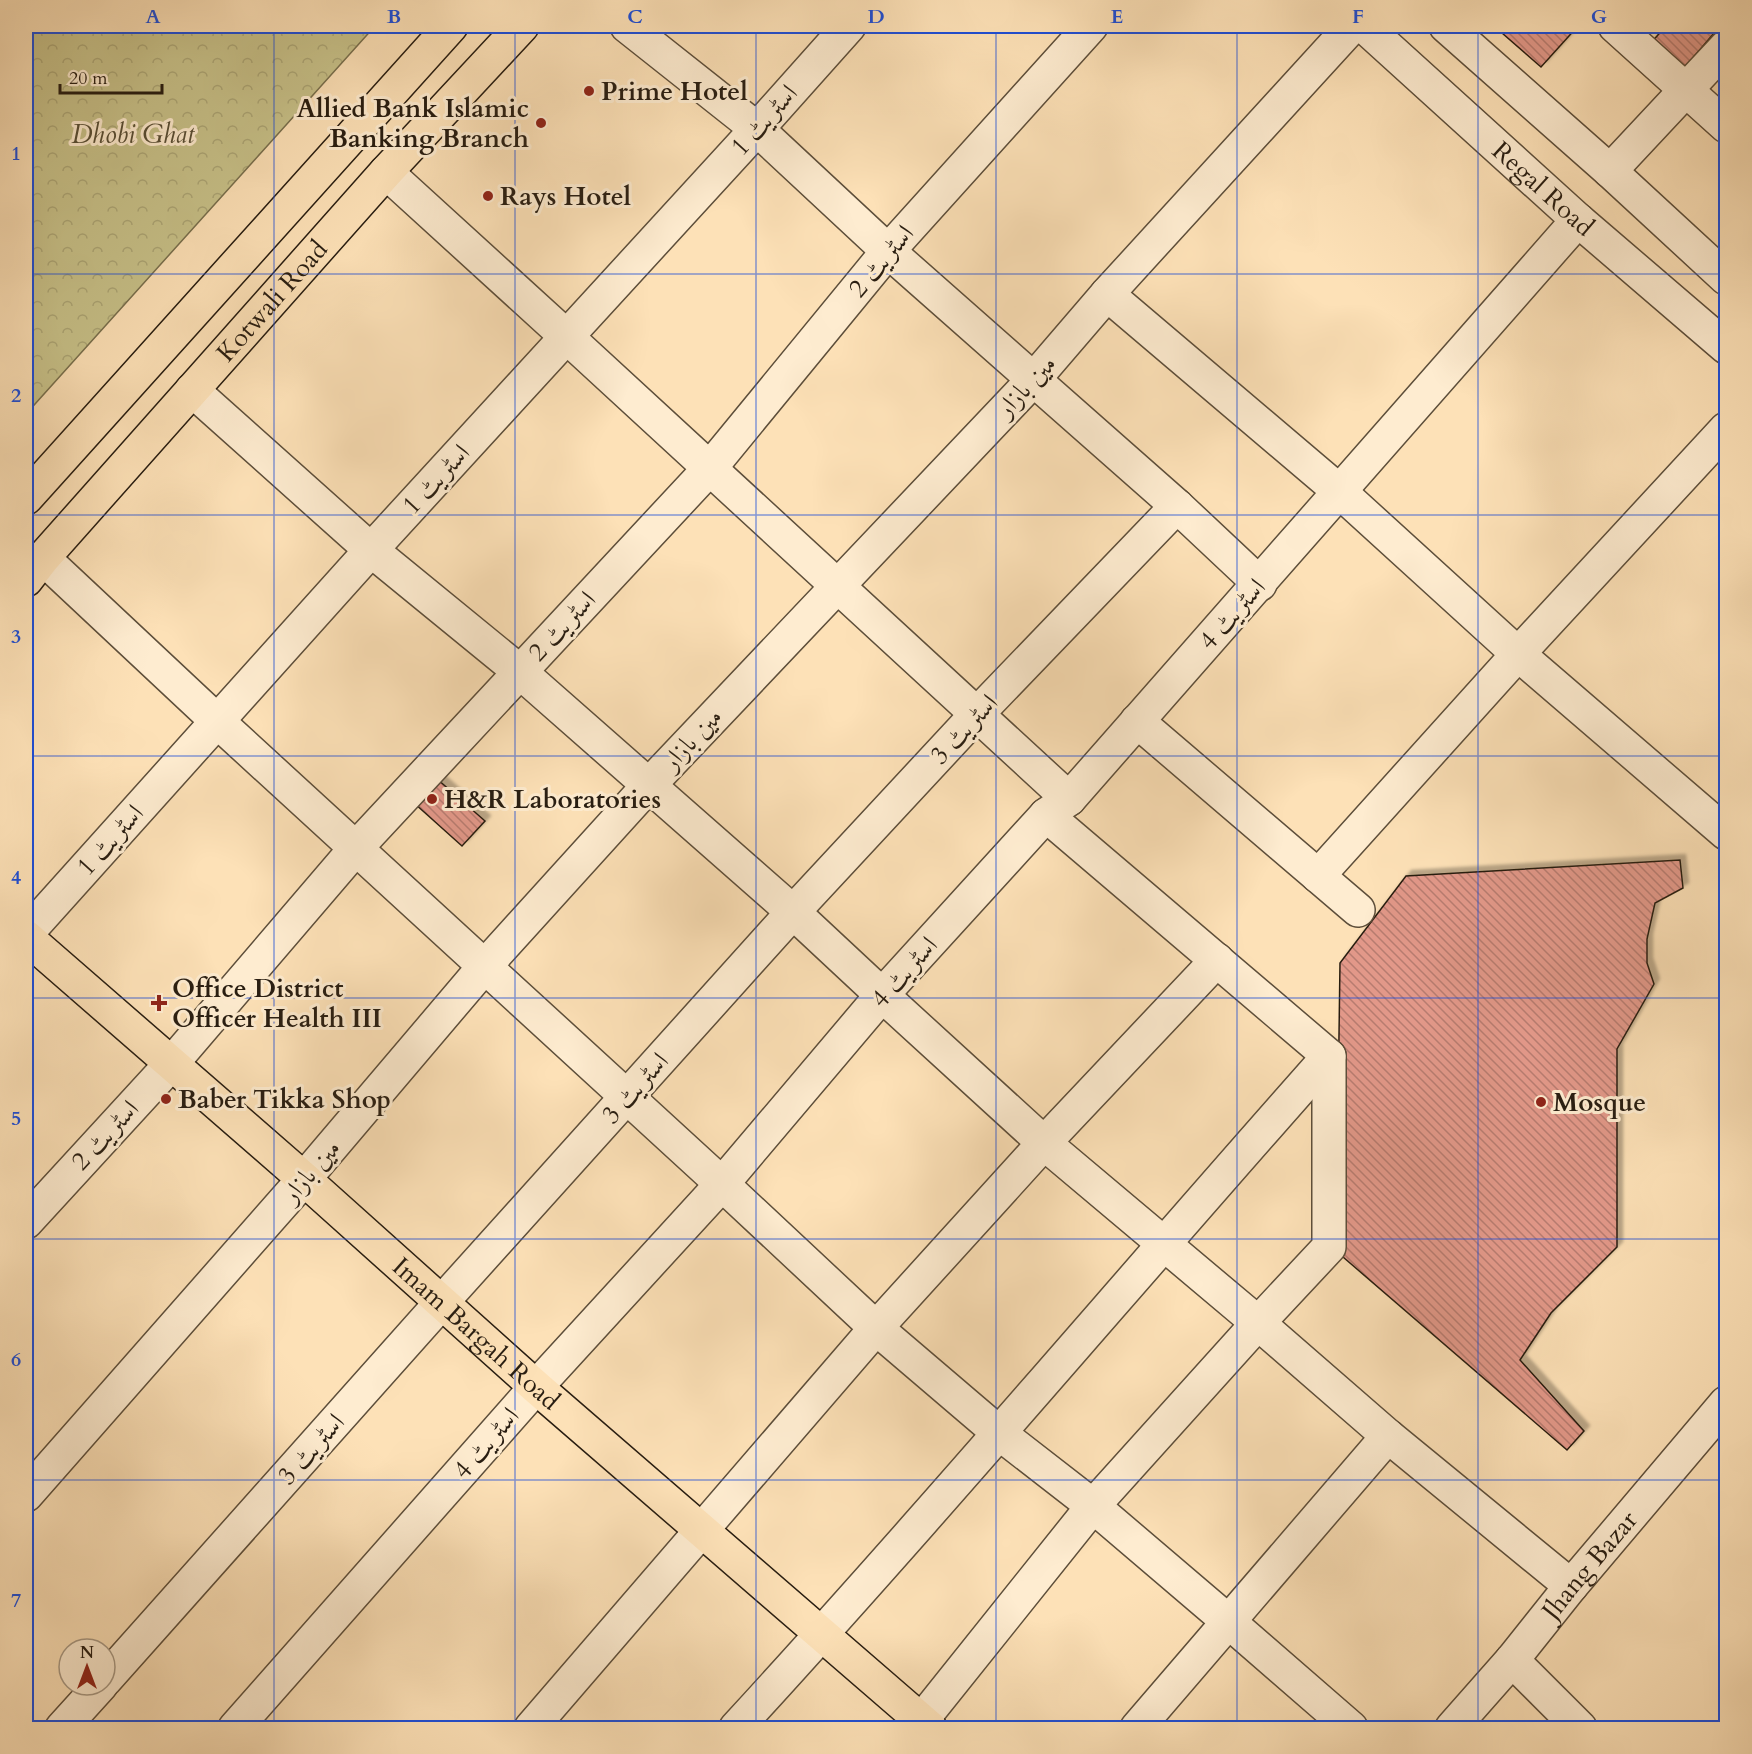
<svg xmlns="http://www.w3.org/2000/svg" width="1752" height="1754" viewBox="0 0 1752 1754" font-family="Cardo,Amiri,serif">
<defs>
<pattern id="forest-crowns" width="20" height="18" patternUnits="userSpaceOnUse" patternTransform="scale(1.5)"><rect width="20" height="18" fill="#c7c189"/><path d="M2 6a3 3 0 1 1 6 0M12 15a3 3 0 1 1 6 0" fill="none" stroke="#aba575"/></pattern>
<pattern id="building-back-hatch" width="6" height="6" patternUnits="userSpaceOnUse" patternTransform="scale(1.5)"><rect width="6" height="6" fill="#e29889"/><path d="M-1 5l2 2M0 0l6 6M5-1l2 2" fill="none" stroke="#b77b6f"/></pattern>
<filter id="shadow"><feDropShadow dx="5.5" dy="-5.5" stdDeviation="1.5" flood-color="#0004"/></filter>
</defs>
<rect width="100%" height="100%" fill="#fde1b7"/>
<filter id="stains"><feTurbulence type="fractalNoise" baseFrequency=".00333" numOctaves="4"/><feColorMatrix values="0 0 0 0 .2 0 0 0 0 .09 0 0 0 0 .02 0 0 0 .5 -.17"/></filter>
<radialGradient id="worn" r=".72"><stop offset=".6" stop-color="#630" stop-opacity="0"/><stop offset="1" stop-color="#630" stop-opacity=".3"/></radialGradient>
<!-- forest -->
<path fill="url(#forest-crowns)" stroke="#786f4d" stroke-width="1.5" d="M26,26H375L26,414Z"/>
<!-- building -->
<path fill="url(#building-back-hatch)" stroke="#281d11" stroke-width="1.5" filter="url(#shadow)" d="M1494,26H1578L1541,67Z
M1666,26H1720L1681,72L1649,45Z
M436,778L485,821L462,846L414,803Z
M1680,860L1683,888L1655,903L1647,939V963L1654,984L1617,1049V1247L1551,1313L1520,1360L1584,1431L1567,1450L1336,1251L1340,963L1406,876Z"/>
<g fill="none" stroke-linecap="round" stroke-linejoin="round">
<defs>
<g id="minor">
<path d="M627,26L757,129L888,251L1177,506L1260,584"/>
<path id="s1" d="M1364,26L1578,220L1726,347"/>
<path d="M1446,26L1610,171L1726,278"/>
<path d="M1615,26L1726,126"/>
<path d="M1610,171L1726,47"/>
<path d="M386,172L567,337L1069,799"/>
<path d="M1107,294L1339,491L1518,654L1726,833"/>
<path d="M192,390L371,550L519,671L793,912L882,995L1044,1143L1258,1323L1388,1436L1571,1586"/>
<path d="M43,558L217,721L722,1184L876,1328L999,1433L1093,1506L1229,1622L1351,1728"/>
<path d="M1137,721L1358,910"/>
<path d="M1318,876L1518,654L1726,429"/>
<path d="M26,934L371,550L757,129L849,26"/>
<path d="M26,1222L172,1063L356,848L710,468L888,251L1091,26"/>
<path d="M26,1495L304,1179L484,967L649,785L1034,379L1107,294L1352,26"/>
<path d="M1512,1660L1580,1728"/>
<path d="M105,1680L441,1303L793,912L977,714L1177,506"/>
<path d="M921,1721L1093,1506L1258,1323L1329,1247V1056L1046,815"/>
<path d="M62,1728L101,1685"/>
<path d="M235,1728L536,1387L722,1184L882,995L1046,815L1069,799L1578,220"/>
<path d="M531,1728L876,1328L1044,1143L1217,960"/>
<path d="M736,1728C938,1508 1131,1279 1329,1056"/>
<path d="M1137,1728L1388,1436"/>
<path id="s2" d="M1452,1728L1512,1660L1571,1586L1726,1403"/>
</g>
<g id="major">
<path d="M26,498L451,26"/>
<path id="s3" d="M26,580L43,558L386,172L522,26"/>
<path id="s4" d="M26,937L304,1179L536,1387L930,1728"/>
</g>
</defs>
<!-- minor casing -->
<use href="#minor" stroke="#5d4e3a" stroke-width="36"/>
<!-- major casing -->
<use href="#major" stroke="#281d11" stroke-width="36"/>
<!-- minor -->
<use href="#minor" stroke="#feecd0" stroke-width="33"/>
<!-- major -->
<use href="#major" stroke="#fde1b7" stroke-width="33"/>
</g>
<!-- grid -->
<path fill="none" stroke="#1d4ed8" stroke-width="1.5" stroke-opacity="0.55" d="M274,26V1728M515,26V1728M756,26V1728M996,26V1728M1237,26V1728M1478,26V1728M26,274H1726M26,515H1726M26,756H1726M26,998H1726M26,1239H1726M26,1480H1726"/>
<!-- markers -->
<g fill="#8f2418" stroke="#feecd0" stroke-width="2">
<circle cx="589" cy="91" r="6"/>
<circle cx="541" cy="123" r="6"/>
<circle cx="488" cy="196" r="6"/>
<circle cx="432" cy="799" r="6"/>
<path d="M156 994h6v6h6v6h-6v6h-6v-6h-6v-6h6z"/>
<circle cx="166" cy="1099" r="6"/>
<circle cx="1541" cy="1102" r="6"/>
</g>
<g text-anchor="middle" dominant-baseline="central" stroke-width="6" stroke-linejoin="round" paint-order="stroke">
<!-- poi labels -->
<g font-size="26" font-weight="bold" fill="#281d11" stroke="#feecd0" text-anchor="start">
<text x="601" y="91">Prime Hotel</text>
<text x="529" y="108" text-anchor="end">Allied Bank Islamic<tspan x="529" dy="30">Banking Branch</tspan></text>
<text x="500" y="196">Rays Hotel</text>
<text x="444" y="799">H&amp;R Laboratories</text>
<text x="172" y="988">Office District<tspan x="172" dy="30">Officer Health III</tspan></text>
<text x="178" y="1099">Baber Tikka Shop</text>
<text x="1553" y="1102">Mosque</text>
</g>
<!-- street labels -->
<g font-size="26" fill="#281d11" stroke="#feecd0">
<text transform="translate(764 120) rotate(-48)">اسٹریٹ 1</text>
<text stroke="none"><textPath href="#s1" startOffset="242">Regal Road</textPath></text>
<text transform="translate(881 261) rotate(-50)">اسٹریٹ 2</text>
<text stroke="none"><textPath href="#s3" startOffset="372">Kotwali Road</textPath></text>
<text transform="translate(1026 386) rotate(-47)">مین بازار</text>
<text transform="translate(436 479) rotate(-47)">اسٹریٹ 1</text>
<text transform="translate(1232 614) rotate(-48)">اسٹریٹ 4</text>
<text transform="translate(562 626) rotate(-47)">اسٹریٹ 2</text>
<text transform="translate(964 729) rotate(-47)">اسٹریٹ 3</text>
<text transform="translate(692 739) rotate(-47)">مین بازار</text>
<text transform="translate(110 840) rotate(-48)">اسٹریٹ 1</text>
<text transform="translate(904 972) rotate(-48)">اسٹریٹ 4</text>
<text transform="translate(635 1088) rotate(-48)">اسٹریٹ 3</text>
<text transform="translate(105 1135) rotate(-47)">اسٹریٹ 2</text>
<text transform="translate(311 1171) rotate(-49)">مین بازار</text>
<text stroke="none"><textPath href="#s4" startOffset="600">Imam Bargah Road</textPath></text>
<text transform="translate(486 1443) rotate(-49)">اسٹریٹ 4</text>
<text transform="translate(311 1449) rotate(-48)">اسٹریٹ 3</text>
<text stroke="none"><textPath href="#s2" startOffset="213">Jhang Bazar</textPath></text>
</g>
<!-- park labels -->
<g font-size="26" font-style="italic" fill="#584e35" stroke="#feecd0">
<text x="133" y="134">Dhobi Ghat</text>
</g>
</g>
<!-- margin -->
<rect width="1752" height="1754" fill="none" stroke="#fde1b7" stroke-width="66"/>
<!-- north arrow -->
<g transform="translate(87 1667)"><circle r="28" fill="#feecd0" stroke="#a89984" stroke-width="1.5"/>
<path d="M0-4.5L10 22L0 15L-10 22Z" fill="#8f2418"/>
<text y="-9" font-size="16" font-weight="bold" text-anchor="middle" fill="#281d11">N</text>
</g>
<!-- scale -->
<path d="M60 84v9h102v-9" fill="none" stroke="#281d11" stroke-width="3"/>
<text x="69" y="84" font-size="18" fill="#281d11" stroke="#feecd0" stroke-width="4.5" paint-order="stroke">20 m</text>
<rect x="33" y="33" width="1686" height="1688" fill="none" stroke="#1d4ed8" stroke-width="2"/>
<g font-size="20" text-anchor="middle" font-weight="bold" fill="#1d4ed8">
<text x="153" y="23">A</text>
<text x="394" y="23">B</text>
<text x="635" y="23">C</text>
<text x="876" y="23">D</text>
<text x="1117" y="23">E</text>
<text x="1358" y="23">F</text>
<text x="1599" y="23">G</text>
<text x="16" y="160">1</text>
<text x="16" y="402">2</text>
<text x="16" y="643">3</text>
<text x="16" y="884">4</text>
<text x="16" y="1125">5</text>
<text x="16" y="1366">6</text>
<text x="16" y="1607">7</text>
</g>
<rect width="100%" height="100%" filter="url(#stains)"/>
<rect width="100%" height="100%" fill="url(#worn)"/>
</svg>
